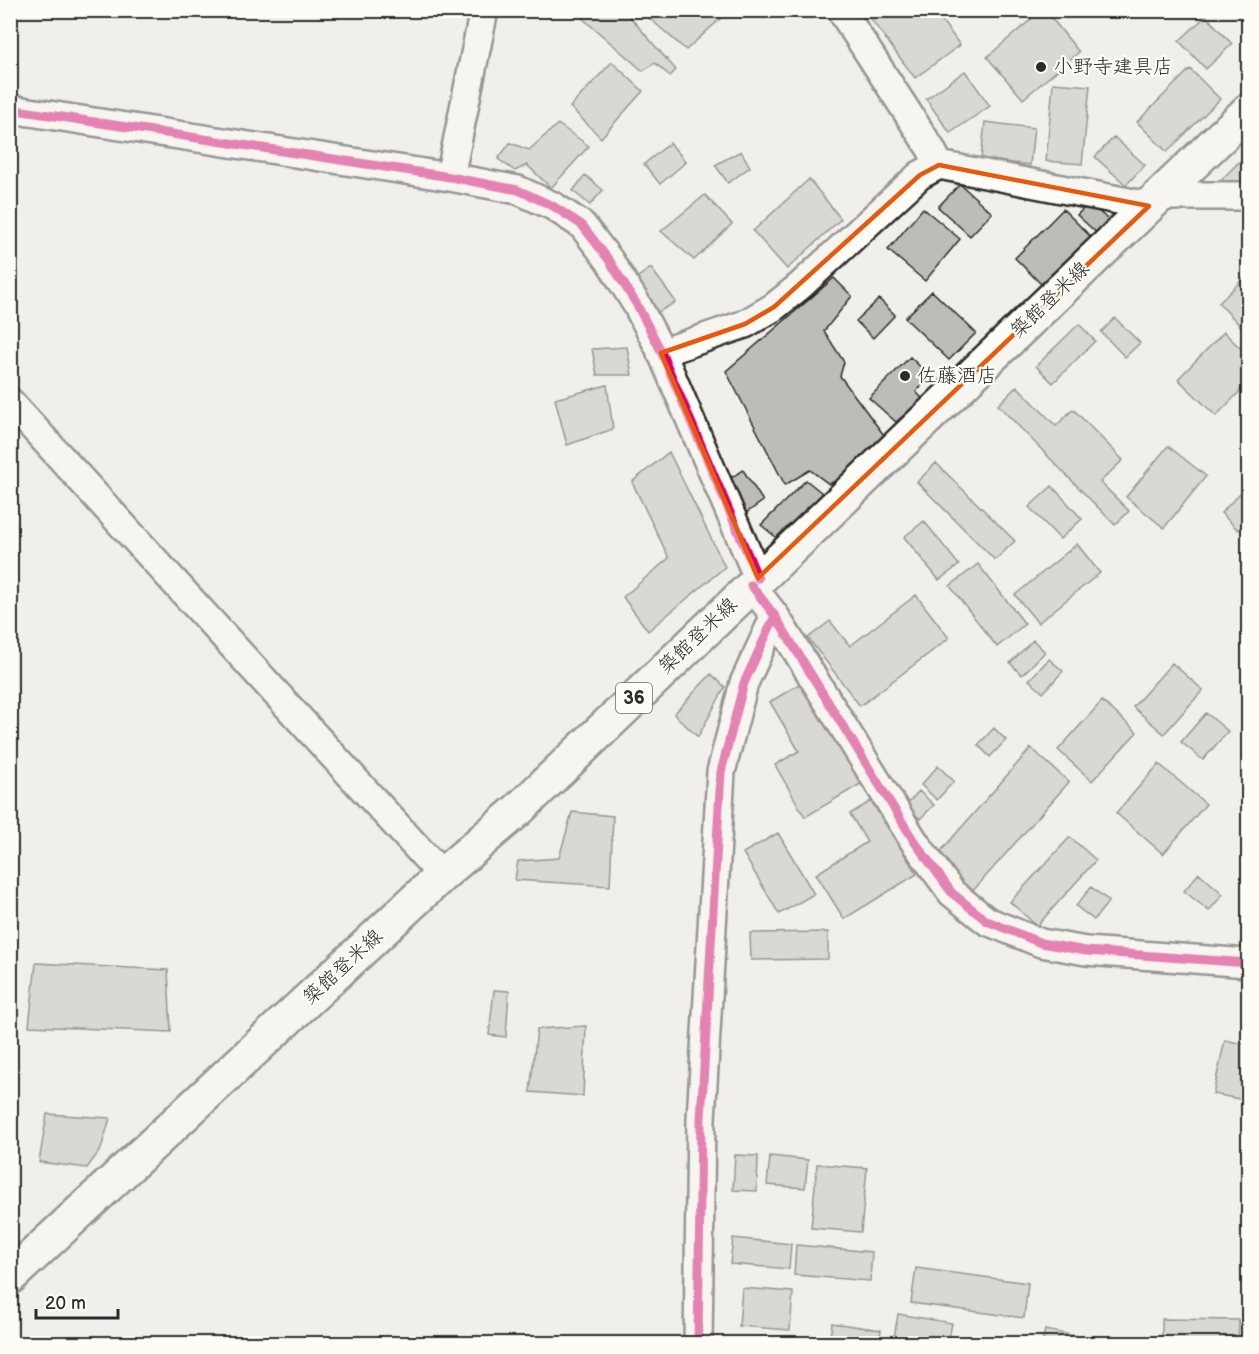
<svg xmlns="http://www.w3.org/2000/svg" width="1259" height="1354" viewBox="0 0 1259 1354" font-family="'Balsamiq Sans','Klee One',sans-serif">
<rect width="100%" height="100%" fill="#f0efeb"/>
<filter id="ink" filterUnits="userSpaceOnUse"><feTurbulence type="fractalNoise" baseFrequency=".0167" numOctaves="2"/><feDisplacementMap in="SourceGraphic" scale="12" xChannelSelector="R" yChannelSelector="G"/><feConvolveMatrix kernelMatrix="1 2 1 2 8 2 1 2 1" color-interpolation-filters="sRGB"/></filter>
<g filter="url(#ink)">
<!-- building -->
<path fill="#bdbcb8" stroke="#2b2b2b" stroke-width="1.5" d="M586,10H624L676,70L670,76L655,63L643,71L581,17Z
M655,10H730L686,50L648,17Z
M880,10H934L960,45L915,78L870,18Z
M1042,10H1045L1079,52L1023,99L987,57Z
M1206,16L1232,44L1206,69L1179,41Z
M612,62L643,91L601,138L570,107Z
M1190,69L1220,99L1167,152L1137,122Z
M965,71L990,106L950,133L926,99Z
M1053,83L1090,86L1082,164L1046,161Z
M985,122L1034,128L1030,165L981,159Z
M558,124L589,146L551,188L527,165L515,171L498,159L510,143L529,150Z
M1114,137L1145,165L1126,185L1095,157Z
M670,143L686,162L660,184L644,164Z
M741,151L750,167L728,183L715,165Z
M1248,153V175L1233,191L1222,179Z
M585,175L603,190L590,205L573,191Z
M809,179L841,219L787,269L753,231Z
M960,184L992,213L970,236L938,207Z
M705,195L732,224L694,260L661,231Z
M1089,203L1112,223L1100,236L1077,215Z
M923,208L960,239L925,281L888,250Z
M1063,209L1091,237L1043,286L1015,258Z
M651,268L676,302L655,314L635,279Z
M1248,274V334L1219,303Z
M834,278L852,296L824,331L844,362L840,376L889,442L853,472L829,484L810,470L785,485L726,371Z
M932,291L976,333L949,360L905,318Z
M879,299L895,315L873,338L856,321Z
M1115,318L1140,343L1125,357L1101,332Z
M1079,324L1095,341L1053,383L1036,366Z
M1224,332L1248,356V383L1216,416L1178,379Z
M627,347L632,375H597L592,349Z
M910,357L930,376L916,392L923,399L896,422L869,398Z
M607,385L613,429L567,445L555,399Z
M1017,386L1056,426L1073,409L1123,460L1100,482L1129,511L1115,525L998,405Z
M1168,446L1206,476L1164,528L1126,497Z
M669,452L725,567L648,631L623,597L669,558L632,482Z
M936,463L1015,541L995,560L917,482Z
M743,470L763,501L742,516L725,482Z
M806,480L827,497L782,542L761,525Z
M1052,486L1082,519L1060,539L1029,507Z
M1245,488L1248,491V520L1238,530L1221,513Z
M924,521L959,565L939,580L904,537Z
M1077,544L1100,573L1038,623L1015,595Z
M978,564L1025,624L997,647L950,586Z
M916,595L949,638L860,706L808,638L830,621L850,646Z
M1033,640L1045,652L1022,675L1010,663Z
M1049,659L1063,671L1043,693L1029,680Z
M1172,663L1203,690L1164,734L1133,707Z
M711,674L725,687L698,737L674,714Z
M804,681L864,782L805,817L775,765L799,751L770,702Z
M1102,701L1137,732L1092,781L1058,750Z
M1206,713L1228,731L1203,760L1181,742Z
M994,728L1006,740L990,757L978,745Z
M1031,748L1069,782L972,892L934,859Z
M1159,764L1206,804L1163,854L1116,813Z
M938,766L954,781L937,800L921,785Z
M919,791L934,805L920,819L906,805Z
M871,801L917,874L844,919L816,874L867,842L850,814Z
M572,812L613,816L610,886L515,880L518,861L559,858Z
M778,833L814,894L779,914L743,853Z
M1070,837L1096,860L1037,926L1010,902Z
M1199,873L1223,894L1209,911L1184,891Z
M1091,887L1109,901L1094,920L1076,906Z
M828,932V959L751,960L750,933Z
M36,963L168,970L171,1032L29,1026Z
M494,990L509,991L506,1037L489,1035Z
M586,1026L583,1096L530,1092L537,1029Z
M1225,1040L1248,1045V1082L1245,1100L1213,1094Z
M47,1114L110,1118L101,1149L87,1168L39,1162Z
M735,1155L758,1156L757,1191L733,1190Z
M770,1156L808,1160L805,1188L767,1185Z
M817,1164L867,1168L861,1232L811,1228Z
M733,1238L791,1244L789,1269L730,1264Z
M796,1245L872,1252L870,1281L794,1275Z
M916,1268L1028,1283L1024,1318L911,1303Z
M742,1288L793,1292L790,1330L739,1326Z
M898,1314L952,1323L948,1344H893Z
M1162,1319L1239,1320L1238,1344H1162Z
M832,1323L881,1330L879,1344H829Z
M1045,1330L1101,1341L1100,1344H1042Z"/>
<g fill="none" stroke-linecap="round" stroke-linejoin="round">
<defs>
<path id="minor" d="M841,10L931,149L939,165L1149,206
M10,109L450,177L518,190L553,206L582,225L609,260L637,305L660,349L758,578
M450,177L484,10
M1160,196H1248
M661,353L745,324L774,307L800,286L920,175L939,165
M10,402L442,875
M751,585L775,616L914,841L952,893L987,921L1041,943L1086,951L1248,963
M698,1344L701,1119L721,772L744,683L775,616"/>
<path id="major" d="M10,1277L442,875L518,810L1248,111"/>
</defs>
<!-- minor casing -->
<use href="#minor" stroke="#2b2b2b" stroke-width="32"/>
<!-- major casing -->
<use href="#major" stroke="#2b2b2b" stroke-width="38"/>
<!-- minor -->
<use href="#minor" stroke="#fdfcf7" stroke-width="27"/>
<!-- major -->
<use href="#major" stroke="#fdfcf7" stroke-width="33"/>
<defs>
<path id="cycleway" d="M10,109L450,177L518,190L553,206L582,225L609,260L637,305L660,349L758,578
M751,585L775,616L914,841L952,893L987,921L1041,943L1086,951L1248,963
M698,1344L701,1119L721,772L744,683L775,616"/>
</defs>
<!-- cycleway casing -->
<use href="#cycleway" stroke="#fdfcf7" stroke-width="13"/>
<!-- cycleway -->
<use href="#cycleway" stroke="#d6006c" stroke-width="9"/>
</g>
</g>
<!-- marked area -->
<path d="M0 0H1259V1354H0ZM939,165L1149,206L758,578L661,353L745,324L774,307L920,175Z" fill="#f0efeb" fill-opacity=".55" fill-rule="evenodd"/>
<path fill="none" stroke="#e8590c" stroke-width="4.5" stroke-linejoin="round" d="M939,165L1149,206L758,578L661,353L745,324L774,307L920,175Z"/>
<!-- markers -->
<g fill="#2b2b2b" stroke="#fdfcf7" stroke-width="2">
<circle cx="1041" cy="67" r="6"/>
<circle cx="905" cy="376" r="6"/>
</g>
<g text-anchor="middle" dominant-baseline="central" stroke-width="4.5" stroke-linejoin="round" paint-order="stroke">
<!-- shield labels -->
<rect fill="#fdfcf7" stroke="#6a6a68" stroke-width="1.5" x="616" y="683" width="36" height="30" rx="4.5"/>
<g font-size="18" font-weight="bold" fill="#2b2b2b">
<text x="634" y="698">36</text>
</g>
<!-- poi labels -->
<g font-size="20" fill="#2b2b2b" stroke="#fdfcf7" text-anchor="start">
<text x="1053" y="67">小野寺建具店</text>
<text x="917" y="376">佐藤酒店</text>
</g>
<!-- street labels -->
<g font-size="20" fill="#2b2b2b" stroke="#fdfcf7">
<text transform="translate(1050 300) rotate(-44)">築館登米線</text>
<text transform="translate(698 636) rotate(-44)">築館登米線</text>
<text transform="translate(343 967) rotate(-43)">築館登米線</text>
</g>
</g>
<!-- margin -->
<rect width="1259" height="1354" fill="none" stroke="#fdfcf7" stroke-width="36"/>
<rect x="18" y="18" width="1223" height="1318" fill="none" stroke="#2b2b2b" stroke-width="2" filter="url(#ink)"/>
<!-- scale -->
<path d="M36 1309v9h82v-9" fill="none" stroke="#2b2b2b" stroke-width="3"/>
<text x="45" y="1309" font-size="18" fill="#2b2b2b" stroke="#fdfcf7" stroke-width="4.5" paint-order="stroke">20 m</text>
</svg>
